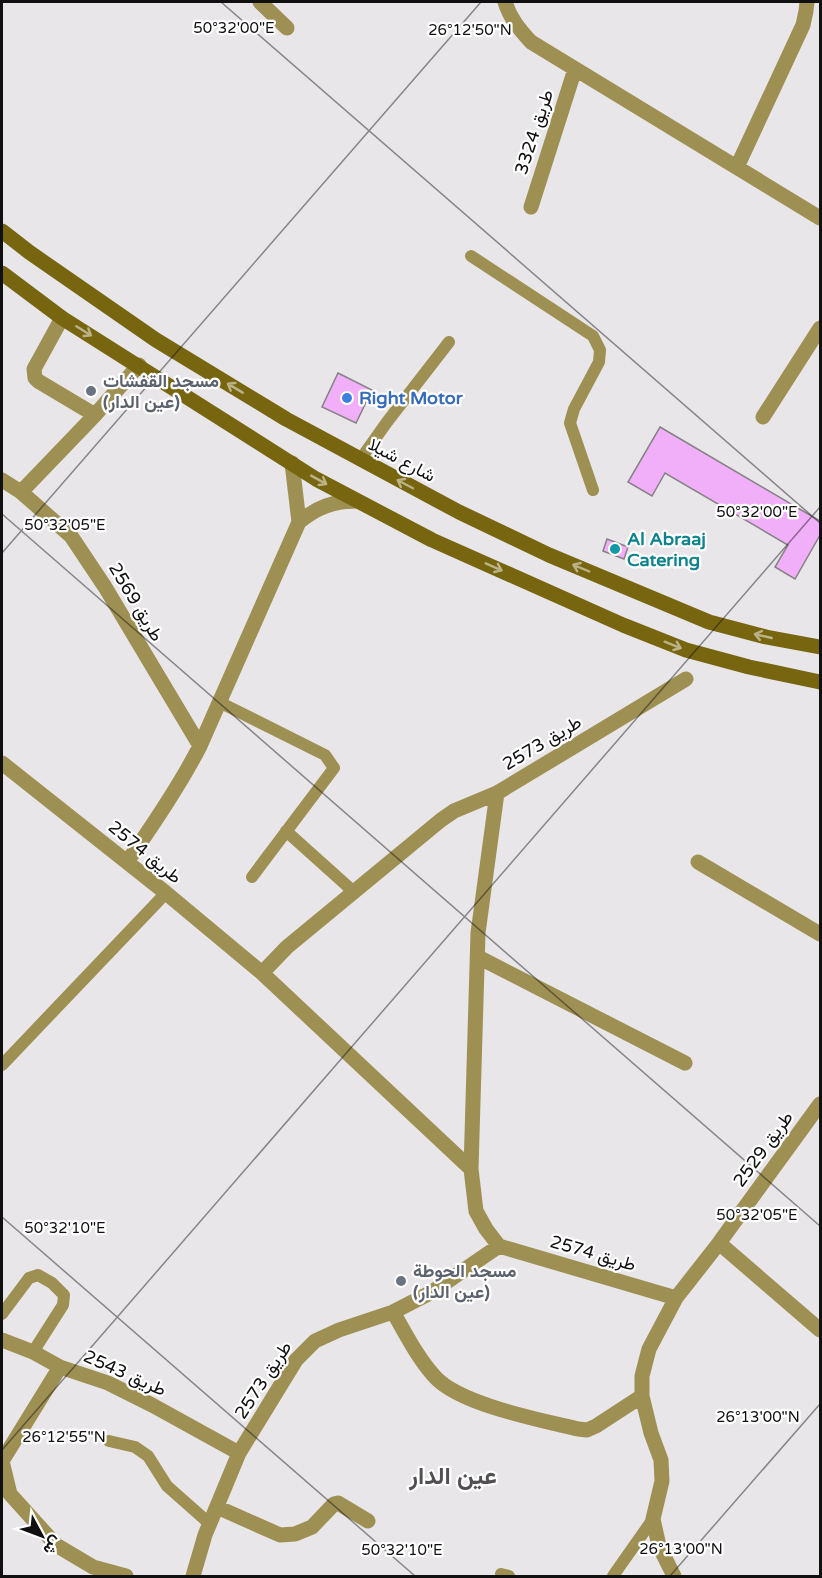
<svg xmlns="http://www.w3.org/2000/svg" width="822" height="1578" viewBox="0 0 822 1578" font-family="'Varela Round',Vazirmatn,sans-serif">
<rect width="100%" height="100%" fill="#e8e6e9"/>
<!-- building -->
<path fill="#f2aff9" stroke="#858285" stroke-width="1.5" d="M338,373L372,390L356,423L322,407Z
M660,427L820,521V535L795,579L775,567L788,545L665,473L652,496L628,482Z
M607,539L628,547L624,559L603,551Z"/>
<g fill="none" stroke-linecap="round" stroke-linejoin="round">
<!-- lane -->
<path stroke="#9e9053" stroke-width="12" d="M471,256L593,336L600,350L599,362L574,409L570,423L593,490
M360,460L387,422L449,342
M219,702L325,755L334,768L252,877
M286,831L354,892
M2,1065L166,893
M2,1314L29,1278L38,1275L52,1283L64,1295L63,1305L33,1352
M109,1441L135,1447L148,1456L167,1486L210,1524
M501,1574L509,1576
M613,1576L653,1519"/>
<!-- street -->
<path stroke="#9e9053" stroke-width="15" d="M260,2L287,28
M505,2C510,18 519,29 531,42L820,218
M737,167L803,25L806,11L807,2
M531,207L575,69
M62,318L34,369L35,378L38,381L95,415
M763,417L820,328
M292,463L299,522
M2,480L21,492L71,536L105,587L200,746
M21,492L95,415L139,365
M2,763L166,893L262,973L471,1169
M497,793L478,933L471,1169L476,1211L486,1229L499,1246
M127,862C153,825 179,787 200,746L299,522C317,507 334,501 357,501
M698,862L820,934
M478,957L685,1063
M262,973L287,947L441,820L454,811L497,793L686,679
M719,1243L820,1330
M499,1246L676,1298
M393,1312C406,1334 418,1359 436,1378C462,1405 541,1420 578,1429L587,1430L596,1426L642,1396
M2,1340L33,1352L60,1367L108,1383L152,1405L239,1453
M60,1367L2,1461L10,1494L56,1545L93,1567L126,1576
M217,1507L280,1535L295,1534L312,1527L334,1504L338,1503L368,1521
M193,1576L205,1535L239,1453L296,1360L315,1341L339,1330L393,1312L432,1292L499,1246
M674,1576L659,1546L653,1519L662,1481L661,1460L651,1433L642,1396V1376L649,1349L676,1298L719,1243L820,1104"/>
<!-- secondary -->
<path stroke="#776510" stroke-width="15" d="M2,231L29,252L156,340L286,419L459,512L549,555L709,622L766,637L820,647
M2,273L62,318L316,479L432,540L623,625L686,650L749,667L820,682"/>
</g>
<!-- one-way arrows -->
<defs><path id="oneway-shaft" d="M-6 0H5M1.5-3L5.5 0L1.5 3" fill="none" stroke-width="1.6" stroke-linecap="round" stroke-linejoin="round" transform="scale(1.5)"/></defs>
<g stroke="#bbb288">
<use href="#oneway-shaft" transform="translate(84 331) rotate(32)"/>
<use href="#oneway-shaft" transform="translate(235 388) rotate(-149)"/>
<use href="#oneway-shaft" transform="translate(319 480) rotate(29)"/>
<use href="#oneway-shaft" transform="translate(405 484) rotate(-152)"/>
<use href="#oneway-shaft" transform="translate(494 567) rotate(24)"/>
<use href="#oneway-shaft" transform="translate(581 568) rotate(-157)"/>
<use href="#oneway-shaft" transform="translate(763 636) rotate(-167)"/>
<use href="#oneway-shaft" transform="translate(673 645) rotate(22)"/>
</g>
<!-- ticks -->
<path fill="none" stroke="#101010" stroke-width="1.5" stroke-opacity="0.45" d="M221,2L820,523M2,514L820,1226M2,553L481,2M2,1217L415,1576M2,1450L820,507M670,1576L820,1404"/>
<!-- markers -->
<g fill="#6b7280" stroke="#fff" stroke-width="2">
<circle cx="91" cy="391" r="6"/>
<circle cx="401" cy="1281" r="6"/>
</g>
<circle fill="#3f7fe0" stroke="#fff" stroke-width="2" cx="347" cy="398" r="6"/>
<circle fill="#0f9aa8" stroke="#fff" stroke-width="2" cx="615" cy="549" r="6"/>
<g text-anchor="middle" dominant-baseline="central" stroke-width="4.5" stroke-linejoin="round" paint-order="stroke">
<!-- street labels -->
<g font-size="18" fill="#101010" stroke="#fff">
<text transform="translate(534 132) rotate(-72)">طريق 3324</text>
<text transform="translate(402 460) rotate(28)">شارع شيلا</text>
<text transform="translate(136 602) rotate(59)">طريق 2569</text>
<text transform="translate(542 743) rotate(-31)">طريق 2573</text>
<text transform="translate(145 852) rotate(39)">طريق 2574</text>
<text transform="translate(763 1149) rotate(-54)">طريق 2529</text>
<text transform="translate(593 1253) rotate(16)">طريق 2574</text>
<text transform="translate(125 1373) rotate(24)">طريق 2543</text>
<text transform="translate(263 1380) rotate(-57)">طريق 2573</text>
</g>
<!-- worship labels -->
<g font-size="18" font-weight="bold" fill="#5b616d" stroke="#fff" text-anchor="start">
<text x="103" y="381">مسجد القفشات<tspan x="103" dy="21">(عين الدار)</tspan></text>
<text x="413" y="1271">مسجد الحوطة<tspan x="413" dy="21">(عين الدار)</tspan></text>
</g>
<!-- shop labels -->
<g font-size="18" font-weight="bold" fill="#366cbe" stroke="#fff" text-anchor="start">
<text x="359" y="398">Right Motor</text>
</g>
<!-- culture labels -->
<g font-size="18" font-weight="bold" fill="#0d838f" stroke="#fff" text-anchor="start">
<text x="627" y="539">Al Abraaj<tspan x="627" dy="21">Catering</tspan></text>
</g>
<!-- district labels -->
<g font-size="24" font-weight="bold" fill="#514f51" stroke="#fff">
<text x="453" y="1476">عين الدار</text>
</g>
</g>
<g font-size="15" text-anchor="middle" fill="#101010" stroke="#fff" stroke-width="4.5" stroke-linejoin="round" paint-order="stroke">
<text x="234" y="33">50°32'00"E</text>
<text x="470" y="35">26°12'50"N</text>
<text x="757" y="517">50°32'00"E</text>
<text x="65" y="530">50°32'05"E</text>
<text x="757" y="1220">50°32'05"E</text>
<text x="65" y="1233">50°32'10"E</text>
<text x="758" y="1422">26°13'00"N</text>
<text x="64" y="1442">26°12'55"N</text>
<text x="681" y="1554">26°13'00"N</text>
<text x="402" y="1555">50°32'10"E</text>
</g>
<!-- border -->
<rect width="822" height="1578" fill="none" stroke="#101010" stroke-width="6"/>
<!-- north arrow -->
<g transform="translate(42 1536) rotate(131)" stroke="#ffffff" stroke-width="4.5" paint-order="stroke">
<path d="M0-4.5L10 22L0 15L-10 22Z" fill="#101010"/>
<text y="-9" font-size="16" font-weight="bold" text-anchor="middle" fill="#101010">ش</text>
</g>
</svg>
